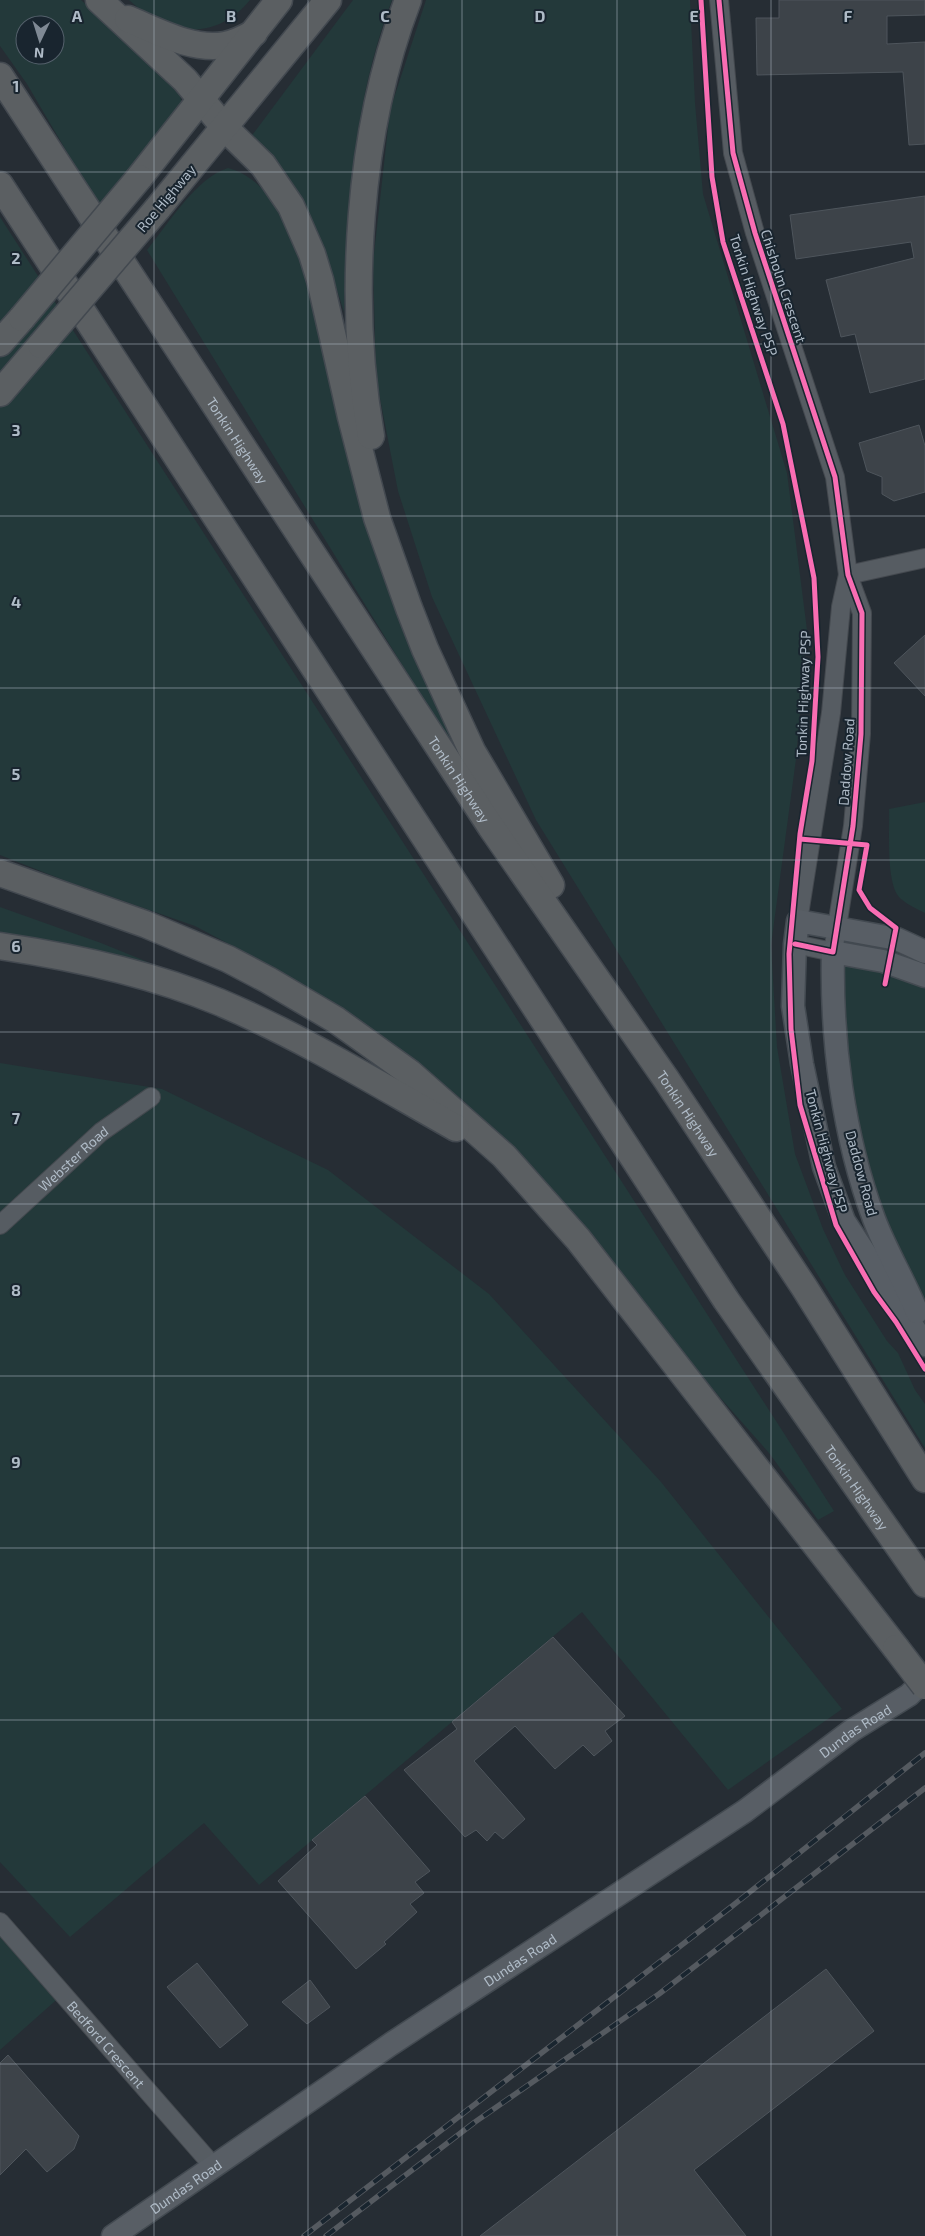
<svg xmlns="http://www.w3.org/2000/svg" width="925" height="2236" viewBox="0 0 925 2236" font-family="'Exo 2',sans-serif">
<rect width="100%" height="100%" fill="#262d34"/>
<!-- green -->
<path fill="#23393a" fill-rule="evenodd" d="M0,0H81L179,92L182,104L174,116L98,205L27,84L0,46ZM25,25H55V55H25Z
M129,0H250C232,22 207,34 178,28C174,28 167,28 163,26C151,21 139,8 129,0Z
M353,0H392C354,100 347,206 344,312L330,268L305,211L250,138Z
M426,0H690L695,103L703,194L787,473L807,630L796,759L771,945L777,1047L795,1154L823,1229L845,1275L887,1341L898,1353L915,1390L925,1404V1448L536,820L432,597L398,491L376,378L373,263L390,110Z
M228,168C275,180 293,241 310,281L412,644L460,759L147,250C167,225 197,177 228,168Z
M0,217L834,1511L818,1520L769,1453L657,1326L575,1220L464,1101L378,1033L274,968L195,926L66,881L0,855Z
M925,802V913C917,909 908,905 901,899C885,886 890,829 889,809Z
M0,907L101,943L160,967L0,945Z
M833,952L925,976V1340L853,1151Z
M0,1063L162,1089L328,1170L489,1294L661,1482L842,1709L728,1790L582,1612L259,1885L204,1823L70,1937L0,1862Z
M0,1917L63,1994L0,2050Z"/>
<!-- building -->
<path fill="#3d4349" stroke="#4e555c" d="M779,0H925V15L887,16V44L925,42V144L909,145L903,72L757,75L756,18H779Z
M925,196V379L870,393L855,334L841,337L826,280L914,258L911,242L796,259L790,215Z
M919,425L925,446V492L894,501L882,494V477L867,471L859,443Z
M925,635V696L894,663Z
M553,1637L625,1716L605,1731L612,1741L594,1756L583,1745L555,1769L515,1726L474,1761L525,1819L503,1839L495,1832L487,1841L476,1830L465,1837L404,1770L457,1729L452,1722Z
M365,1796L430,1871L415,1882L424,1893L410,1904L417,1912L384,1942L386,1944L356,1969L278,1881L317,1845L312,1840Z
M197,1963L248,2025L220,2048L167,1987Z
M826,1969L874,2031L694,2170L746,2236H480Z
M310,1980L330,2007L307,2024L282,2002Z
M8,2055L79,2136L74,2149L47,2172L26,2149L0,2175V2063Z"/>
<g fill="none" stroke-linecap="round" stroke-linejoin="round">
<defs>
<g id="minor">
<path d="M719,0L733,153L755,233L835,477L848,575L862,613L861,734L853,826L833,952L795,944"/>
<path d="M848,575L925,558"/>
<path d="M798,921L831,713L841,607L848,575"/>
<path id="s1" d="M0,1225L101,1132L151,1097"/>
<path id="s2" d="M0,1922L214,2167"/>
</g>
<g id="major">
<path d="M925,952L897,939L798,921L795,944L793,1006L802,1064L824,1167L844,1221L925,1345"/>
<path d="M917,1312C904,1280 886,1251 874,1219C843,1135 831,1041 833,952L883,961L925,976"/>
<path id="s3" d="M113,2236L391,2044L745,1811L851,1731L909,1695L925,1679"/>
</g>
<g id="highway">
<path d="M99,0L185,80L224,127L263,165L291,206L312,254L320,280L351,417L377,518L409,608L425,649L472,751L551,885"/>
<path d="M128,19C157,31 193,51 225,45C236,43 245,38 254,33"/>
<path id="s4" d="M0,76L491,827L666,1079L804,1287L925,1479"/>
<path d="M139,178L279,0"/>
<path id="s5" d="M0,185L726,1300L925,1584"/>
<path d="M158,208L328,0"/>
<path d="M0,343L22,318"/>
<path d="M0,393L41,345"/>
<path d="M371,436C347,299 358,130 408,0"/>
<path d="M0,873L145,924L228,959L268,980L336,1020L410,1073L504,1156L578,1239L896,1648"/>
<path d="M0,946C74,957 150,973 219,1002C302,1037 378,1084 456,1128"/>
</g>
</defs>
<!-- minor casing -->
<use href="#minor" stroke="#44494f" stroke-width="20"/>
<!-- major casing -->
<use href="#major" stroke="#434a51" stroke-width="25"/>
<!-- highway casing -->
<use href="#highway" stroke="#434950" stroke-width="29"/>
<!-- minor -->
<use href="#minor" stroke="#565c62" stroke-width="18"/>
<!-- major -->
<use href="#major" stroke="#585e65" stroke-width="22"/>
<!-- highway -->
<use href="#highway" stroke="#5b5f62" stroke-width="26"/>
<defs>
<path id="rail" d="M304,2236L731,1907L925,1753
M326,2236L475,2122L659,1994L925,1788"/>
</defs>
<!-- rail casing -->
<use href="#rail" stroke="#555a60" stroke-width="5.5"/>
<!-- rail -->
<use href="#rail" stroke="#19252f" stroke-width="4" stroke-dasharray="11" stroke-linecap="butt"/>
<defs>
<path id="highway-bridge" d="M22,318L139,178
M41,345L158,208
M896,1648L925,1686"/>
</defs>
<!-- highway-bridge casing -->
<use href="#highway-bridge" stroke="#434950" stroke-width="29" stroke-linecap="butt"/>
<!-- highway-bridge -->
<use href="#highway-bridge" stroke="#5b5f62" stroke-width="26"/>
<defs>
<path id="cycleway" d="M701,0L712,177L723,242L783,424L814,578L818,657L812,761L800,834L789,954L791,1029L800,1105L836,1225L874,1292L896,1322L925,1369
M719,0L733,153L755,233L835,477L848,575L862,613L861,734L853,826L833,952L795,944
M800,839L867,845L859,890L870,908L896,928L885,984"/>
</defs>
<!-- cycleway casing -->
<use href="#cycleway" stroke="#19252f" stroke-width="8"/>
<!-- cycleway -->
<use href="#cycleway" stroke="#f96db3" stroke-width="5"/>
</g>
<!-- grid -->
<path fill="none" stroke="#afbbc7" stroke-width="1" stroke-opacity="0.55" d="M154,0V2236M308,0V2236M462,0V2236M617,0V2236M771,0V2236M0,172H925M0,344H925M0,516H925M0,688H925M0,860H925M0,1032H925M0,1204H925M0,1376H925M0,1548H925M0,1720H925M0,1892H925M0,2064H925"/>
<g text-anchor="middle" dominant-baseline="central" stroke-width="4" stroke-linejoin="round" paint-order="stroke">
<!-- street labels -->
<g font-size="14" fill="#afbbc7" stroke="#19252f">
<text transform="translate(166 198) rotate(-50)">Roe Highway</text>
<text transform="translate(784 286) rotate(72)">Chisholm Crescent</text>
<text transform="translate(754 295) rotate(72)">Tonkin Highway PSP</text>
<text stroke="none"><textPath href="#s4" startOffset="435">Tonkin Highway</textPath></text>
<text transform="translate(803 694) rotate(-88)">Tonkin Highway PSP</text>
<text transform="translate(846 762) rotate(-86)">Daddow Road</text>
<text stroke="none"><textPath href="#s4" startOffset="840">Tonkin Highway</textPath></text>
<text stroke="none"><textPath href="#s4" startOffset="1245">Tonkin Highway</textPath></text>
<text transform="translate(827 1151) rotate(75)">Tonkin Highway PSP</text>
<text stroke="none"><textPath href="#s1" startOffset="99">Webster Road</textPath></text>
<text transform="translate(862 1173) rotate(75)">Daddow Road</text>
<text stroke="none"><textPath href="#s5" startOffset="1559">Tonkin Highway</textPath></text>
<text stroke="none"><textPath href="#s3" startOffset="898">Dundas Road</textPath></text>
<text stroke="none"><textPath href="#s3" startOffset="492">Dundas Road</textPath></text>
<text stroke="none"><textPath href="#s2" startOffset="162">Bedford Crescent</textPath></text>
<text stroke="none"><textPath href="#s3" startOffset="88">Dundas Road</textPath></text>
</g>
</g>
<g font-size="16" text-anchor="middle" font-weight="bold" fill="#afbbc7" stroke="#19252f" stroke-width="4" stroke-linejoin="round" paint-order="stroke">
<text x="77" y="22">A</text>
<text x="231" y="22">B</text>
<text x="385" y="22">C</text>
<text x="540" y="22">D</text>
<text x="694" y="22">E</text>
<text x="848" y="22">F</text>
<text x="16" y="92">1</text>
<text x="16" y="264">2</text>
<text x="16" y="436">3</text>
<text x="16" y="608">4</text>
<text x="16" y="780">5</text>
<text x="16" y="952">6</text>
<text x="16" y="1124">7</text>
<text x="16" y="1296">8</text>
<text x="16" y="1468">9</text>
</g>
<!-- north arrow -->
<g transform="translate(40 40) rotate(184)"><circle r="24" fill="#19252f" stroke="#55616c"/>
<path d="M0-4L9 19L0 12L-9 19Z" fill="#7f8994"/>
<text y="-8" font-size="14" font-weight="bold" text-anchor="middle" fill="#afbbc7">N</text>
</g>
</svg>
